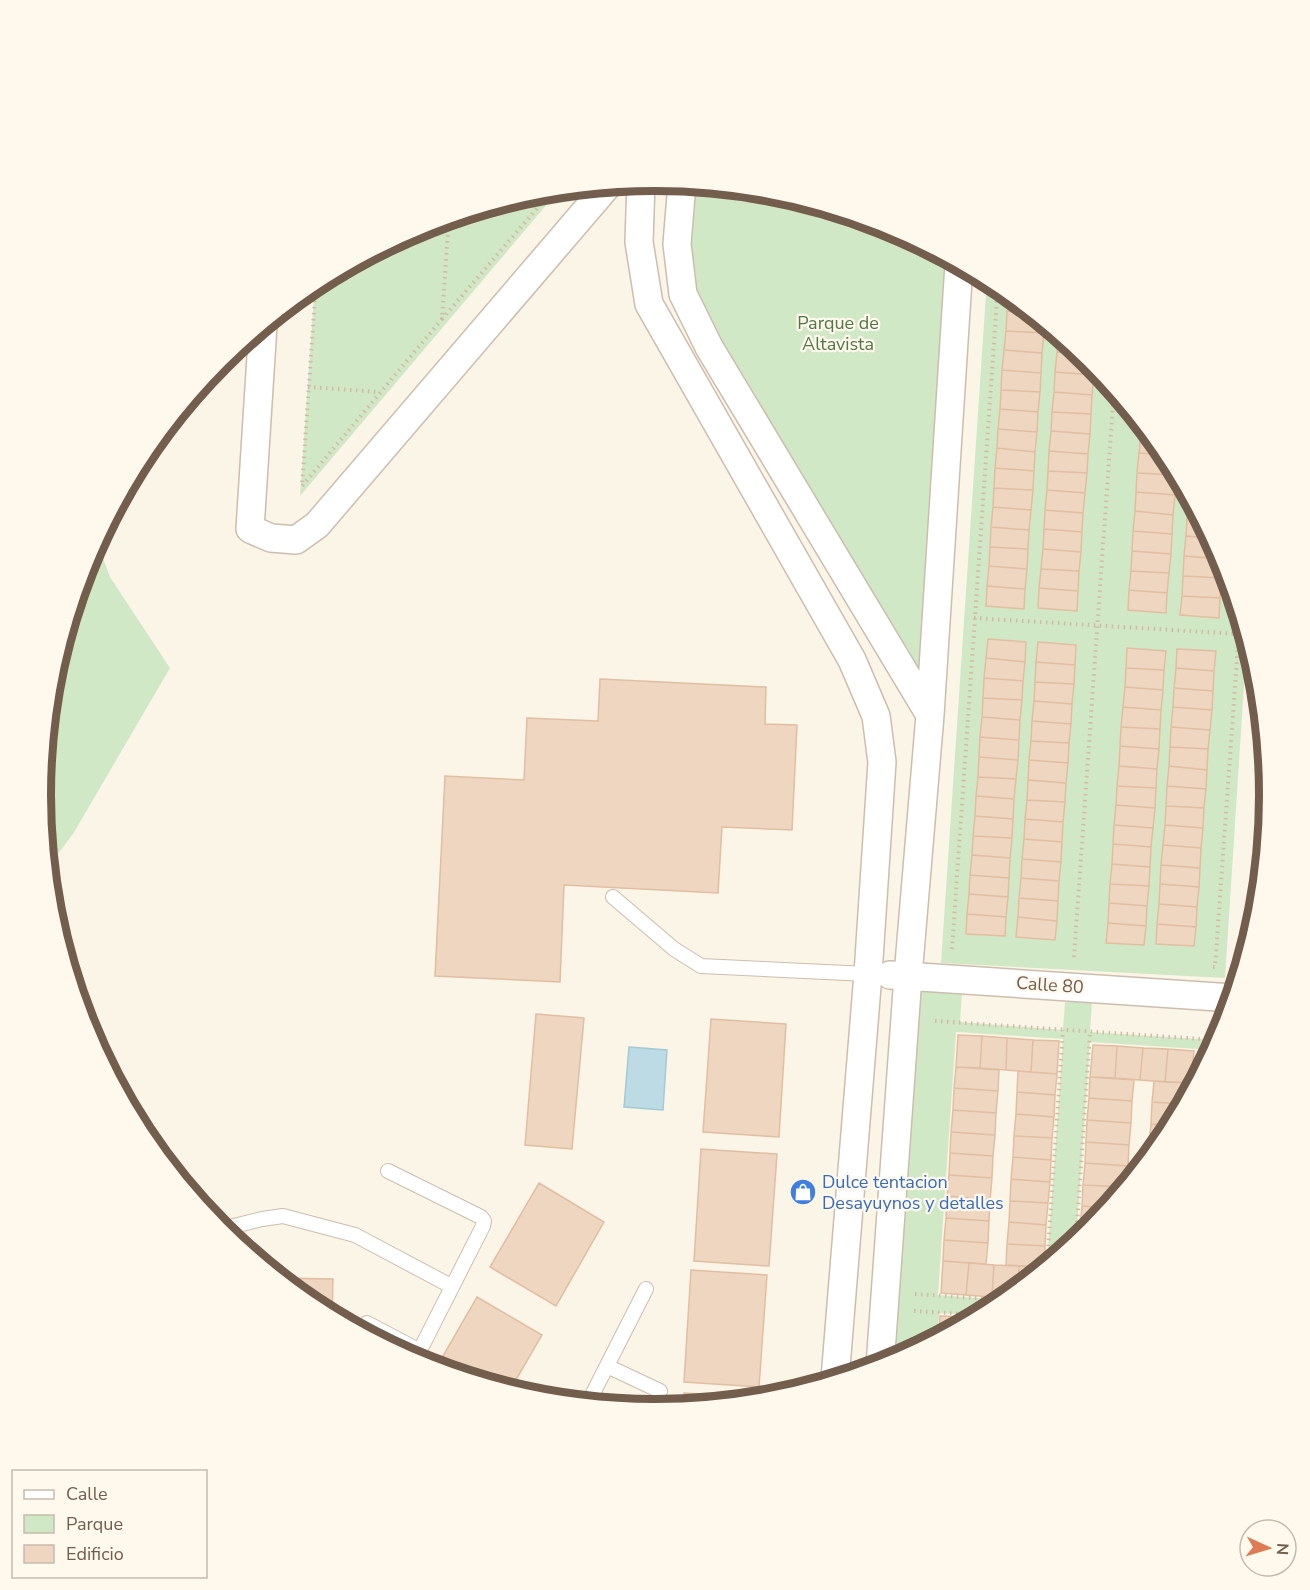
<svg xmlns="http://www.w3.org/2000/svg" width="1310" height="1590" viewBox="0 0 1310 1590" font-family="'Nunito Sans',sans-serif">
<rect width="100%" height="100%" fill="#fbf5e7"/>
<!-- green -->
<path fill="#d1e8c6" d="M682,183L775,192L890,227L959,264L930,715L683,294Z
M559,190L300,496L315,283L420,227L535,192Z
M987,279L997,284L1090,361L1166,454L1223,560L1247,639L1225,978L941,963Z
M97,542L110,577L170,668L73,834L48,867L41,795L52,675L87,560Z
M908,976L963,979L960,1022L1063,1030L1066,987L1093,988L1090,1032L1216,1040L1215,1044L1196,1080L1198,1049L1090,1042L1076,1240L1047,1264L1063,1039L956,1032L938,1295L1004,1300L979,1315L939,1313L937,1338L890,1363Z"/>
<!-- water -->
<path fill="#bcdbe4" stroke="#a3cad5" stroke-width="1.5" d="M629,1047L667,1050L663,1110L624,1107Z"/>
<!-- building -->
<path fill="#efd6c0" stroke="#e1bea1" stroke-width="1.5" d="M1007,311L1031,313L1044,324V333L1006,331Z
M1006,331L1044,333L1042,353L1004,350Z
M1058,335L1082,354L1057,352Z
M1004,350L1042,353L1041,373L1002,370Z
M1057,352L1082,354L1094,366V375L1055,372Z
M1002,370L1041,373L1040,392L1001,390Z
M1055,372L1094,375L1092,395L1054,392Z
M1001,390L1040,392L1038,412L1000,409Z
M1054,392L1092,395L1091,414L1052,412Z
M1000,409L1038,412L1037,432L998,429Z
M1052,412L1091,414L1090,434L1051,431Z
M998,429L1037,432L1035,452L997,448Z
M1051,431L1090,434L1088,454L1049,451Z
M1141,433L1150,434L1167,455L1139,453Z
M997,448L1035,452L1034,471L995,468Z
M1049,451L1088,454L1087,473L1048,471Z
M1139,453L1167,455L1176,475L1137,473Z
M995,468L1034,471L1033,490L994,488Z
M1048,471L1087,473L1085,493L1047,490Z
M1137,473L1176,475L1175,495L1136,492Z
M994,488L1033,490L1031,510L993,507Z
M1047,490L1085,493L1083,513L1045,510Z
M1136,492L1175,495L1173,515L1135,511Z
M1189,497L1200,518L1187,517Z
M993,507L1031,510L1029,530L991,527Z
M1045,510L1083,513L1082,532L1044,529Z
M1135,511L1173,515L1172,534L1133,531Z
M1187,517L1200,518L1211,538L1186,536Z
M991,527L1029,530L1028,549L990,547Z
M1044,529L1082,532L1081,552L1043,549Z
M1133,531L1172,534L1171,554L1132,551Z
M1186,536L1211,538L1222,559L1184,556Z
M990,547L1028,549L1027,569L989,566Z
M1043,549L1081,552L1079,571L1041,569Z
M1132,551L1171,554L1169,573L1131,571Z
M1184,556L1222,559L1221,578L1183,576Z
M989,566L1027,569L1025,589L987,586Z
M1041,569L1079,571L1078,591L1039,588Z
M1131,571L1169,573L1167,593L1129,590Z
M1183,576L1221,578L1220,598L1182,596Z
M987,586L1025,589L1024,609L986,606Z
M1039,588L1078,591L1077,611L1038,608Z
M1129,590L1167,593L1166,613L1128,610Z
M1182,596L1220,598L1219,618L1180,615Z
M988,639L1026,642L1025,662L986,658Z
M1038,642L1076,645L1075,665L1036,662Z
M1127,648L1166,651L1164,670L1126,668Z
M1177,649L1216,651L1214,671L1176,668Z
M986,658L1025,662L1023,681L984,678Z
M1036,662L1075,665L1074,684L1035,682Z
M1126,668L1164,670L1163,690L1125,687Z
M1176,668L1214,671L1213,691L1174,688Z
M984,678L1023,681L1022,700L983,698Z
M600,679L766,687L765,724L797,725L792,830L722,827L718,893L564,885L560,982L435,976L445,776L524,780L527,718L598,721Z
M1035,682L1074,684L1072,704L1034,701Z
M1125,687L1163,690L1161,710L1123,707Z
M1174,688L1213,691L1212,710L1173,707Z
M983,698L1022,700L1020,720L982,717Z
M1034,701L1072,704L1071,724L1032,721Z
M1123,707L1161,710L1160,729L1121,727Z
M1173,707L1212,710L1210,730L1171,727Z
M982,717L1020,720L1019,740L980,737Z
M1032,721L1071,724L1069,743L1031,741Z
M1121,727L1160,729L1159,749L1120,746Z
M1171,727L1210,730L1208,749L1170,747Z
M980,737L1019,740L1018,760L979,757Z
M1031,741L1069,743L1068,763L1029,760Z
M1120,746L1159,749L1157,769L1119,766Z
M1170,747L1208,749L1207,770L1169,766Z
M979,757L1018,760L1016,779L978,777Z
M1029,760L1068,763L1066,783L1028,780Z
M1119,766L1157,769L1156,788L1117,786Z
M1169,766L1207,770L1206,789L1167,786Z
M978,777L1016,779L1014,799L976,796Z
M1028,780L1066,783L1065,802L1027,800Z
M1117,786L1156,788L1155,808L1116,805Z
M1167,786L1206,789L1204,808L1166,806Z
M976,796L1014,799L1013,819L975,816Z
M1027,800L1065,802L1063,822L1025,819Z
M1116,805L1155,808L1153,828L1114,825Z
M1166,806L1204,808L1203,828L1165,825Z
M975,816L1013,819L1012,838L973,836Z
M1025,819L1063,822L1062,842L1024,839Z
M1114,825L1153,828L1151,847L1113,844Z
M1165,825L1203,828L1201,848L1163,845Z
M973,836L1012,838L1010,858L972,855Z
M1024,839L1062,842L1061,862L1022,859Z
M1113,844L1151,847L1150,867L1112,864Z
M1163,845L1201,848L1200,868L1161,865Z
M972,855L1010,858L1009,878L970,875Z
M1022,859L1061,862L1059,881L1021,878Z
M1112,864L1150,867L1149,886L1110,884Z
M1161,865L1200,868L1199,887L1160,884Z
M970,875L1009,878L1008,897L969,894Z
M1021,878L1059,881L1058,901L1019,898Z
M1110,884L1149,886L1147,906L1109,903Z
M1160,884L1199,887L1197,907L1159,904Z
M969,894L1008,897L1006,917L967,914Z
M1019,898L1058,901L1057,921L1018,917Z
M1109,903L1147,906L1146,926L1108,923Z
M1159,904L1197,907L1196,927L1157,924Z
M967,914L1006,917L1005,936L966,934Z
M1018,917L1057,921L1055,940L1016,937Z
M1108,923L1146,926L1144,945L1106,943Z
M1157,924L1196,927L1194,946L1156,944Z
M536,1014L584,1018L572,1149L525,1145Z
M711,1019L786,1024L779,1137L703,1132Z
M958,1035L982,1036L980,1068L956,1067Z
M982,1036L1007,1038L1006,1070L980,1068Z
M1007,1038L1033,1040L1031,1072L1006,1070Z
M1033,1040L1059,1041L1057,1074L1031,1072Z
M1093,1045L1117,1046L1115,1078L1090,1077Z
M1117,1046L1143,1048L1140,1080L1115,1078Z
M1143,1048L1168,1049L1165,1082L1140,1080Z
M1168,1049L1194,1051L1191,1083L1165,1082Z
M956,1067L999,1070L998,1091L954,1088Z
M1018,1071L1057,1074L1055,1095L1017,1092Z
M1090,1077L1134,1080L1132,1101L1089,1098Z
M1154,1081L1191,1083V1090L1183,1104L1152,1102Z
M954,1088L998,1091L996,1113L953,1110Z
M1017,1092L1055,1095L1054,1117L1016,1114Z
M1089,1098L1132,1101L1131,1123L1087,1120Z
M1152,1102L1183,1104L1172,1126L1151,1124Z
M953,1110L996,1113L995,1135L951,1132Z
M1016,1114L1054,1117L1052,1138L1014,1136Z
M1087,1120L1131,1123L1129,1145L1086,1142Z
M1151,1124L1172,1126L1158,1146H1149Z
M951,1132L995,1135L993,1156L950,1153Z
M1014,1136L1052,1138L1051,1160L1013,1157Z
M1086,1142L1129,1145L1128,1166L1085,1163Z
M701,1149L777,1154L769,1266L694,1261Z
M950,1153L993,1156L992,1178L949,1175Z
M1013,1157L1051,1160L1050,1182L1011,1179Z
M1085,1163L1128,1166L1127,1184L1124,1187L1083,1185Z
M949,1175L992,1178L990,1200L947,1196Z
M1011,1179L1050,1182L1048,1203L1010,1201Z
M539,1183L604,1222L556,1306L490,1267Z
M1083,1185L1124,1187L1107,1208L1082,1206Z
M947,1196L990,1200L989,1221L946,1218Z
M1010,1201L1048,1203L1046,1225L1009,1222Z
M1082,1206L1107,1208L1090,1229L1080,1228Z
M946,1218L989,1221L988,1243L944,1240Z
M1009,1222L1046,1225L1045,1246L1007,1244Z
M944,1240L988,1243L986,1264L943,1261Z
M1007,1244L1045,1246L1044,1267L1006,1265Z
M943,1261L969,1263L966,1295L941,1293Z
M969,1263L994,1265L992,1297L966,1295Z
M994,1265L1019,1266L1018,1288L1006,1298L992,1297Z
M1019,1266L1043,1268L1018,1288Z
M691,1270L767,1275L759,1387L684,1382Z
M279,1278L333,1279L332,1316L313,1306Z
M477,1297L542,1335L510,1390L436,1368Z
M940,1316L964,1317L963,1324L939,1337Z
M684,1393L760,1398V1399L683,1407Z"/>
<g fill="none" stroke-linecap="round" stroke-linejoin="round">
<defs>
<path id="lane" d="M613,897L674,949L701,966L868,974
M388,1171L481,1217L484,1221L483,1226L415,1360
M222,1230V1229L262,1219L283,1216L355,1235L451,1286
M367,1323L420,1351
M607,1366L660,1391
M588,1403L646,1289"/>
<path id="street" d="M641,182L639,242L649,304L852,660L876,716L882,762L868,974L835,1379
M682,183L677,244L683,294L709,347L930,715
M263,325L250,529L271,538L296,540L317,525L608,185
M890,975L1233,998
M880,1366L908,976L930,715L959,264"/>
</defs>
<!-- lane casing -->
<use href="#lane" stroke="#cdbdae" stroke-width="16"/>
<!-- street casing -->
<use href="#street" stroke="#cdbdae" stroke-width="30"/>
<!-- path -->
<path stroke="#d4b9a3" stroke-width="4" stroke-dasharray="1.5 4.5" stroke-linecap="butt" d="M316,283L302,486L442,319L449,218
M442,319L552,191
M308,387L379,392
M974,618L1239,634
M952,949L998,285
M1074,957L1114,390
M1213,967H1215L1240,617
M935,1021L1216,1040
M1215,1044L1217,1027
M1076,1240L1090,1032
M1047,1264L1063,1030
M915,1294L1004,1300
M914,1311L979,1315"/>
<!-- lane -->
<use href="#lane" stroke="#fff" stroke-width="14"/>
<!-- street -->
<use href="#street" stroke="#fff" stroke-width="27"/>
</g>
<!-- icons -->
<defs>
<symbol id="shop-disc" viewBox="-11 -11 22 22"><circle r="9.5" fill="#3f7fe0" stroke="#fef8ed"/><path d="M-5-2.5h2.3a2.7 3.5 0 0 1 5.4 0H5L5.5 6h-11ZM-1.5-2.5h3a1.5 2.3 0 0 0-3 0Z" fill="#fff"/></symbol>
</defs>
<g fill-rule="evenodd">
<use href="#shop-disc" x="788" y="1177" width="30" height="30"/>
</g>
<g text-anchor="middle" dominant-baseline="central" stroke-width="4.5" stroke-linejoin="round" paint-order="stroke">
<!-- park labels -->
<g font-size="18" fill="#517845" stroke="#fef8ed">
<text x="838" y="323">Parque de<tspan x="838" dy="21">Altavista</tspan></text>
</g>
<!-- street labels -->
<g font-size="18" fill="#735d4d" stroke="#fef8ed">
<text transform="translate(1050 985) rotate(4)">Calle 80</text>
</g>
<!-- shop labels -->
<g font-size="18" fill="#366cbe" stroke="#fef8ed" text-anchor="start">
<text x="822" y="1182">Dulce tentacion<tspan x="822" dy="21">Desayuynos y detalles</tspan></text>
</g>
</g>
<!-- crop -->
<path d="M0 0H1310V1590H0ZM51 795a604 604 0 1 1 1208 0a604 604 0 1 1-1208 0Z" fill="#fef8ed" fill-rule="evenodd"/>
<path fill="none" stroke="#735d4d" stroke-width="8" d="M51 795a604 604 0 1 1 1208 0a604 604 0 1 1-1208 0Z"/>
<!-- legend -->
<rect x="12" y="1470" width="195" height="108" fill="#fef8ed" stroke="#c6baad" stroke-width="1.5"/>
<rect x="24" y="1490" width="30" height="9" fill="#ffffff" stroke="#c6baad" stroke-width="1.5"/>
<text x="66" y="1500" font-size="18" fill="#735d4d">Calle</text>
<rect x="24" y="1515" width="30" height="18" fill="#d1e8c6" stroke="#c6baad" stroke-width="1.5"/>
<text x="66" y="1530" font-size="18" fill="#735d4d">Parque</text>
<rect x="24" y="1545" width="30" height="18" fill="#efd6c0" stroke="#c6baad" stroke-width="1.5"/>
<text x="66" y="1560" font-size="18" fill="#735d4d">Edificio</text>
<!-- north arrow -->
<g transform="translate(1268 1548) rotate(94)"><circle r="28" fill="#fef8ed" stroke="#c6baad" stroke-width="1.5"/>
<path d="M0-4.5L10 22L0 15L-10 22Z" fill="#de7b53"/>
<text y="-9" font-size="16" font-weight="bold" text-anchor="middle" fill="#735d4d">N</text>
</g>
</svg>
